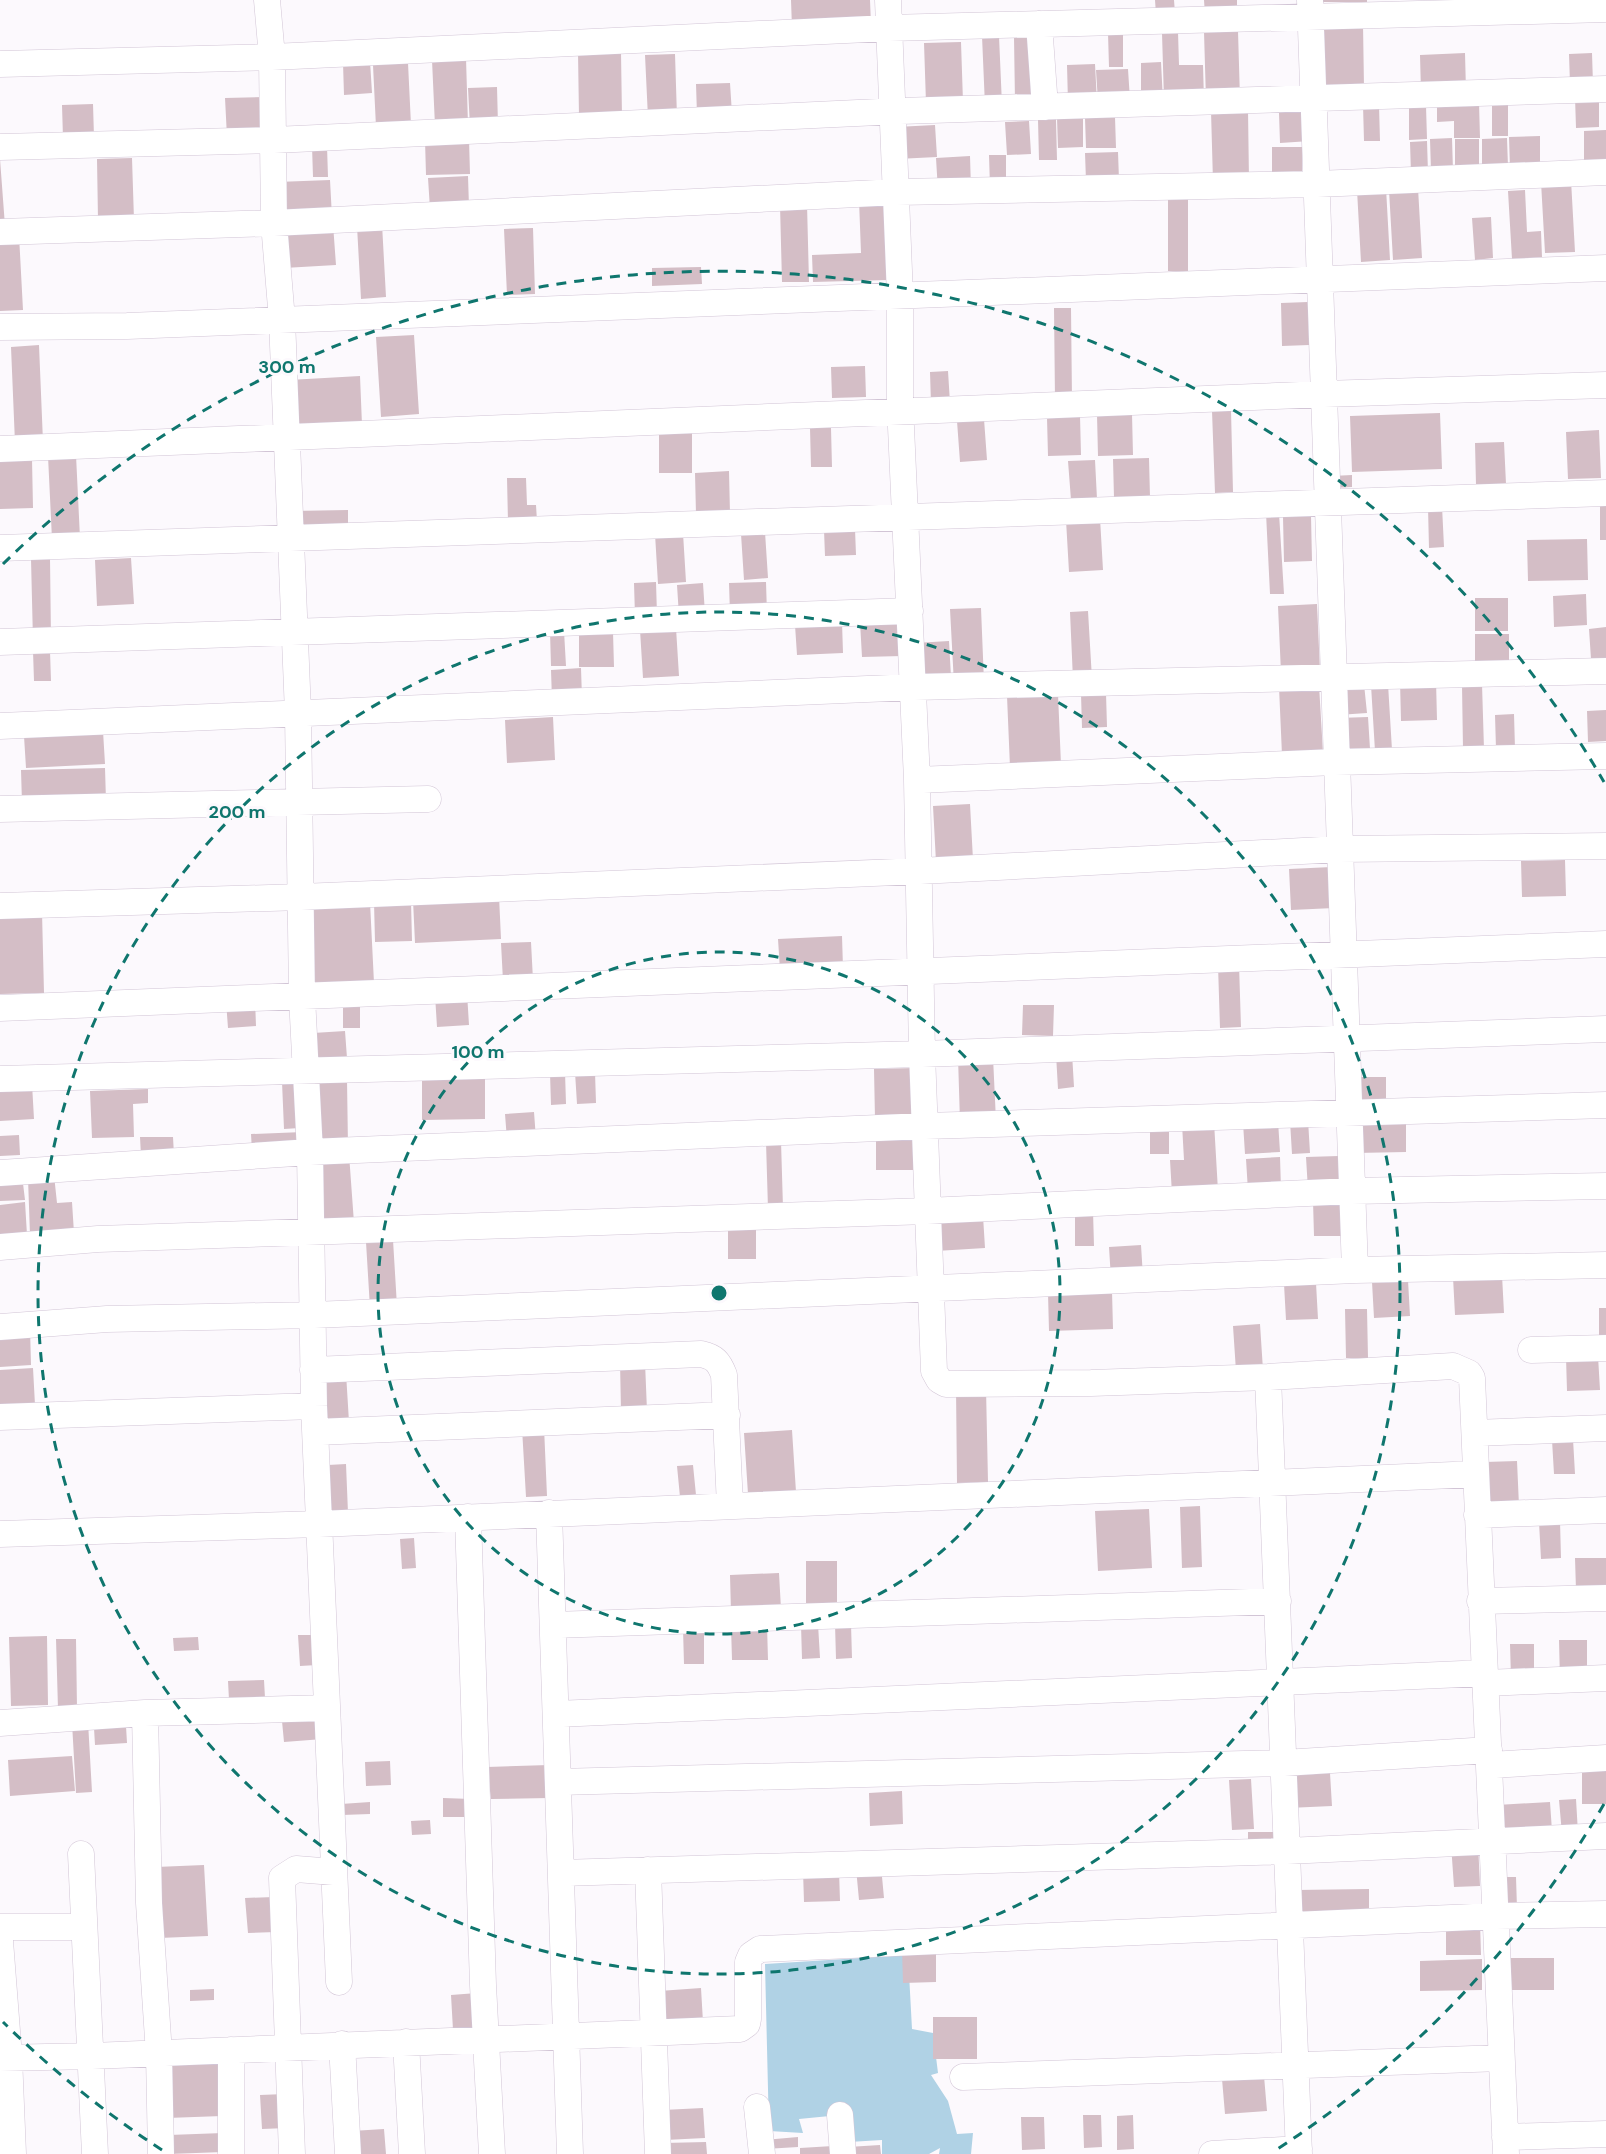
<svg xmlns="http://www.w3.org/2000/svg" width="1606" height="2154" viewBox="0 0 1606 2154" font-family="'DM Sans',sans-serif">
<rect width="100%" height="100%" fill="#fcf9fd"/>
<!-- water -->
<path fill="#b0d2e5" d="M908,1955L912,2029L933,2033L938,2073L931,2075L948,2101L957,2134L973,2133L971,2154H939L940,2148L929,2154H882V2140L849,2142L840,2115L799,2119L803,2133L769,2131L765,1964Z"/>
<!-- building -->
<path fill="#d4bec6" d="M791,0H870L871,25L792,28Z
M1155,0H1174L1175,13L1156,14Z
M1204,0H1237V14L1205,15Z
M1319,0H1367V2H1319Z
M1363,24L1364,88H1319L1318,25Z
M1238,31L1240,99L1206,100L1204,32Z
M1123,32V67H1109L1108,33Z
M1178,32L1179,65H1203L1204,100H1164L1162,33Z
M982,36H999L1002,105L985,106Z
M1014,37H1030L1031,102H1015Z
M961,42L963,102L926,103L924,43Z
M578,52H621L622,117H579Z
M1465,53L1466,91L1421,92L1420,55Z
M1592,53L1593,84H1570L1569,54Z
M675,54L677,117L648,118L645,55Z
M466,58L468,125L435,126L432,60Z
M370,61L372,93L344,95L343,63Z
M1161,62L1163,101H1141V63Z
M408,63L411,125L376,127L373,65Z
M1095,64L1097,102L1068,103L1067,65Z
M1128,69L1130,100L1098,102L1096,70Z
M730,83L732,114L697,115L696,84Z
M497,87L498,125L470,127L468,88Z
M1599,96V127L1576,128L1575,97Z
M265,97L266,136L227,137L225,98Z
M1479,102L1480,138H1454V121L1437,122V103Z
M1492,102H1508V136H1492Z
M93,104L94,137L63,138L62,105Z
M1363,105H1379L1380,141H1364Z
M1426,106L1427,139L1409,140V107Z
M1248,110L1249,181L1213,182L1211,111Z
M1309,111L1310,141L1280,143L1279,113Z
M1115,117L1116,148H1086L1085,118Z
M1057,118H1083V147L1058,148Z
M1056,119L1057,160H1039L1038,120Z
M1029,121L1031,154L1007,155L1005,122Z
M935,125L937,157L897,159L896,127Z
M1606,130V162L1584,163V131Z
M1540,136V169H1510L1509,137Z
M1452,138L1453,171H1431L1430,139Z
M1507,138L1508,167L1482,168V139Z
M469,139L470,174L426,175L425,140Z
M1455,139H1479V167L1455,168Z
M1427,141L1428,173L1411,174L1410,142Z
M312,146H327L328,177H313Z
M1272,147H1302V176H1272Z
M1118,152L1119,180L1086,181L1085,153Z
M989,155H1006V186L990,187Z
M970,156L971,189L938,191L936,158Z
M132,158L134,220H98L97,159Z
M0,159L5,226H0Z
M468,176L469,207L430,209L428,178Z
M330,180L332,217L279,219L277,182Z
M1571,180L1575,252L1545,253L1541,182Z
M1386,188L1390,260L1361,262L1357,190Z
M1418,188L1422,258L1393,260L1389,190Z
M1525,190L1527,232L1541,231L1542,257L1512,259L1508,191Z
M1168,191H1188V272L1168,271Z
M859,200H885L888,280L813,282L812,255L861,253Z
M807,204L809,282H782L780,205Z
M1491,217L1493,258L1475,260L1472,218Z
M333,224L336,265L284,268L282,227Z
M382,224L386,297L361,299L357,226Z
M533,228L535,294L507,295L504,229Z
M19,235L23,310L0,311V236Z
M701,267L702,284L652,286V268Z
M1308,302L1309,345L1282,346L1281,303Z
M1054,308H1071L1072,400H1055Z
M414,335L419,414L381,417L376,337Z
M39,345L43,442L15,443L11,347Z
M865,366L866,397L832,398L831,367Z
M948,371L950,403L931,404L930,372Z
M360,376L362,425L292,428L289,380Z
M1231,410L1233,492L1215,493L1212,411Z
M1440,413L1442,469L1352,472L1350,416Z
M1132,414L1133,455L1098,456L1097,415Z
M1080,416L1081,455L1048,456L1047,418Z
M984,419L987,460L960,462L957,421Z
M810,428H831L832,467H811Z
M1599,430L1601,478L1568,479L1566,432Z
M659,432H692V473H659Z
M1504,442L1506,484L1476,485L1475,443Z
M76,455L80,538L52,539L48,456Z
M1149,458L1150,497L1114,498L1113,459Z
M0,459H32L33,508L0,509Z
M1095,460L1097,499L1071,500L1068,461Z
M729,471L730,513L696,514L695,473Z
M1352,475V487L1332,488V476Z
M507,478H526L527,505H536L537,521L508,522Z
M1600,500H1606V540H1600Z
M1442,506L1444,547L1429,548L1428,507Z
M348,510V527L293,528L292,511Z
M1266,513H1279L1284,594H1270Z
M1311,516L1312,561L1284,562L1283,517Z
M1100,518L1103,570L1069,572L1066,520Z
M855,529L856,555L825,556L824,530Z
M765,532L768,578L744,580L741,534Z
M683,533L686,582L658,584L655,534Z
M1587,539L1588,580L1528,581L1527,540Z
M50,558L51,640L33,641L31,559Z
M131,558L134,604L97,606L95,560Z
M656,582L657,615L635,616L634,583Z
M766,582L767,614H730L729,583Z
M703,583L705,614L679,616L677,585Z
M1586,594L1587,625L1554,627L1553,596Z
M1475,598H1508V631H1475Z
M1317,604L1320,671L1281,673L1278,606Z
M981,608L984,682L954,684L950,609Z
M1088,611L1092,679L1073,680L1070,612Z
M900,620L902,656L862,657L860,622Z
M842,622L843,653L797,655L795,625Z
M1606,627V658L1591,659L1589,629Z
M676,628L679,676L643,678L640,630Z
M564,631L566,666H551L550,632Z
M579,632H613L614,667H579Z
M1475,634H1509V666L1475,667Z
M949,641L951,677L916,678L915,643Z
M33,651H50L51,681H34Z
M581,668L582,698L552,700L551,670Z
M1436,680L1437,720L1401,721L1400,681Z
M1364,684L1367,713L1338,715L1335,686Z
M1388,684L1392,750L1375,751L1371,685Z
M1482,684L1484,749H1463L1462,685Z
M1319,685L1323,753L1282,755L1279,687Z
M1106,693L1107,727L1082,728L1081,694Z
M1058,694L1061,765L1010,767L1007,696Z
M1606,710V741L1588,742L1587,711Z
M1514,714L1515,749H1496L1495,715Z
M553,717L555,760L507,763L505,720Z
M1368,717L1370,749L1340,751L1338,718Z
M103,731L105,764L26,768L24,736Z
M105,768L106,801L22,803L21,770Z
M970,804L973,860L936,862L933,806Z
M1565,860L1566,896L1522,897L1521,861Z
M1332,867L1334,908L1291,910L1289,869Z
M499,896L501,939L415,943L413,900Z
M411,901L412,941L375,942L374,902Z
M370,902L374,983L310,986L307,904Z
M42,912L44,993L0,994V913Z
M842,936L843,968L780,970L778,939Z
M531,942L533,980L503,981L501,943Z
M1239,964L1241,1027L1220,1028L1218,965Z
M467,993L469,1025L437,1027L435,995Z
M360,997V1028H343V998Z
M255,999L256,1026L228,1028L226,1001Z
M1023,1005H1054L1053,1036L1022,1035Z
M345,1031L347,1058L314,1060L313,1033Z
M1072,1053L1074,1087L1058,1089L1056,1054Z
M958,1057H993L996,1121L960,1122Z
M915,1068V1118L875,1119L874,1069Z
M565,1072L566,1104L551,1105L550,1073Z
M575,1072H595L596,1103L577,1104Z
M485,1076V1119L422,1120V1077Z
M1351,1077H1386V1110H1352Z
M315,1080H347L348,1147L315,1148Z
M298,1081L300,1128L284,1129L282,1082Z
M32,1084L34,1119L0,1121V1086Z
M148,1089V1103L133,1104L134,1137L92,1138L90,1091Z
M534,1112L536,1139L507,1140L505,1114Z
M1308,1120L1310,1153L1292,1154L1290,1121Z
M1278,1121L1280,1152L1245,1154L1243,1123Z
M1214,1122L1218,1191L1172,1194L1170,1160H1184L1182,1124Z
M1406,1122V1152L1355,1153V1123Z
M1150,1125H1169V1154H1150Z
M303,1132L304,1149L252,1151L251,1134Z
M19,1135L20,1155L0,1156V1136Z
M140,1137H173L174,1155L141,1156Z
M876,1137L918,1138L917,1170H876Z
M781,1141L783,1208L768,1209L766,1142Z
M349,1154L354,1223L320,1226L315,1157Z
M1339,1156L1340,1188L1308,1190L1306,1157Z
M1280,1157L1281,1189L1248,1191L1246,1159Z
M22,1175L25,1200L0,1201V1178Z
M54,1175L57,1203L72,1202L74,1233L30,1235L28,1178Z
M1313,1201H1342V1236H1314Z
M25,1202L27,1235H0V1205Z
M1075,1211H1093L1094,1246H1075Z
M983,1216L985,1248L936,1251L934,1219Z
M728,1226H756V1259H728Z
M393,1240L397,1306L370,1308L366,1242Z
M1141,1245L1143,1277L1111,1279L1109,1247Z
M1502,1275L1504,1313L1455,1315L1453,1277Z
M1408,1280L1410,1316L1374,1318L1372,1282Z
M1316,1283L1318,1319L1286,1320L1284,1284Z
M1112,1291L1113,1329L1049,1331L1048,1293Z
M1599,1308H1606V1336H1599Z
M1345,1309H1367L1368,1358H1346Z
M1260,1324L1263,1370L1236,1371L1233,1326Z
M30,1328L31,1365L0,1367V1330Z
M1598,1356L1600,1390L1567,1391L1566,1357Z
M620,1362H645L647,1411H621Z
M33,1368L35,1405L0,1407V1370Z
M346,1373L349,1422L324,1424L321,1374Z
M956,1388H986L988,1482L957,1483Z
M544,1427L547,1496L526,1497L522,1428Z
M792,1430L796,1492L748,1494L744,1433Z
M1573,1439L1575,1474H1554L1552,1440Z
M1517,1461L1519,1506L1487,1507L1485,1462Z
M346,1464L348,1513H329L328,1465Z
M693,1465L696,1495L680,1497L677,1466Z
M1200,1506L1202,1567L1182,1568L1180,1507Z
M1149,1509L1152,1568L1098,1571L1095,1511Z
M1560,1521L1561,1558L1541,1559L1539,1522Z
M414,1538L416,1568L402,1569L400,1539Z
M1575,1558H1606V1589L1576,1590Z
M806,1561H837V1613H806Z
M779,1573L781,1609L731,1612L730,1575Z
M818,1624L820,1658L802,1659L801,1625Z
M835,1624H851L852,1658L836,1659Z
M767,1625L768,1660H732L731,1626Z
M683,1629H704V1664H684Z
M298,1635H315L317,1665L300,1666Z
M47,1636L48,1705L11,1706L9,1637Z
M198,1637L199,1650L174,1651L173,1638Z
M56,1639H76L77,1709H58Z
M1559,1640H1587V1679L1560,1680Z
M1510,1644H1534V1678H1511Z
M264,1680L265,1698L229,1700L228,1681Z
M322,1718L323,1739L284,1742L282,1721Z
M88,1722L92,1792L76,1793L72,1723Z
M126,1726L127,1743L95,1745L94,1728Z
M72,1756L75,1791L10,1796L8,1760Z
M390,1761L391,1785L366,1786L365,1762Z
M549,1765V1798L491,1799L487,1767Z
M1582,1769H1606V1804H1582Z
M1330,1773L1332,1806L1288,1808L1286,1776Z
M1251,1779L1254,1829L1232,1830L1229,1780Z
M902,1791L903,1824L870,1826L869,1793Z
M443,1798L471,1799L470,1817H443Z
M1576,1799L1578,1833L1562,1834L1559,1800Z
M370,1802V1814L342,1815L341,1804Z
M1550,1802L1552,1831L1499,1834L1497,1805Z
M430,1820L431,1834L412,1835L411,1821Z
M1248,1832H1276V1846H1248Z
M1478,1843L1480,1886L1454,1887L1451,1844Z
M204,1865L208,1936L159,1938L156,1867Z
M881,1866L884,1898L859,1900L856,1868Z
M839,1870L840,1901L804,1902L803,1871Z
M1499,1877H1516L1517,1908L1499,1909Z
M1369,1889V1916L1297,1917L1296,1890Z
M274,1897L276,1932L248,1933L245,1898Z
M1446,1922H1480L1481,1955H1446Z
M936,1948V1982L903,1983L902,1949Z
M1499,1958H1554V1990H1499Z
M1482,1959V1990L1420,1991V1961Z
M701,1988L703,2022L661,2025L659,1991Z
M214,1989V2000L190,2001V1990Z
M477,1993L479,2029L453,2030L451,1995Z
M933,2017H977V2059H933Z
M220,2054L222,2116L167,2118L165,2056Z
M1264,2076L1267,2111L1225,2114L1222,2079Z
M285,2094L287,2128L262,2129L260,2095Z
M703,2108L705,2138L665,2140L663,2110Z
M1083,2115H1101L1102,2147L1084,2148Z
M1133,2115L1134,2149L1117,2150V2116Z
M1021,2117H1044L1045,2149L1022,2150Z
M384,2129L386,2154H353L352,2131Z
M223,2133V2152L169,2154V2135Z
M798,2137V2147L765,2149L764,2140Z
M706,2142L707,2154H665L664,2143Z
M880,2145L881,2154H848V2147Z
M833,2146L834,2154H800V2148Z"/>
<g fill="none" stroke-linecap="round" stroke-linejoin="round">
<defs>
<path id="minor" d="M267,0L272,57L274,223L282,320L298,713L302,997L310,1152L314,1406L339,1982
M888,0L900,296V405L917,780L922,1054L934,1371L939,1380L946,1384L1091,1383L1268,1377L1453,1366L1469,1373L1472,1378L1506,2154
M1310,0L1355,1270
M1039,24L1045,107
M0,64L272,57L889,28L1606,9
M0,147L274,140L900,111L1606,89
M0,232L274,223L897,192L1317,184L1606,172
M0,327L127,326L1606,268
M0,449L1324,394L1606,385
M0,548L1606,493
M0,642L910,611
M0,726L914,687L1606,671
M917,780L1335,762L1606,756
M0,809L428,799
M0,906L301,897L920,871L1340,849L1606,846
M0,1008L1606,944
M0,1079L922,1054L1606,1029
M0,1173L310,1152L925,1126L1606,1105
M0,1247L98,1239L927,1211L1352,1191L1606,1186
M0,1327L107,1319L314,1315L1355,1270L1606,1265
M1531,1350L1606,1348
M313,1370L701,1354C715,1357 719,1362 724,1375L730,1506
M1268,1377L1299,2154
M0,1417L314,1406
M316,1432L727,1415
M1475,1433L1606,1428
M549,1513L570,2154
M1477,1515L1606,1510
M468,1517L483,1985L492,2154
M0,1534L319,1524L1476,1474
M1480,1601L1606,1598
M553,1625L1278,1601
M1486,1683L1606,1678
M145,1713L149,1903L159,2054L161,2154
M557,1714L1485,1673
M0,1723L145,1713L327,1708
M1491,1765L1606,1758
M558,1782L1284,1763L1489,1750
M81,1854L95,2154
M648,1870L658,2154
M561,1873L1287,1851L1606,1836
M0,1927H83
M0,1941L9,2057L13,2154
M406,2042L412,2154
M342,2044L348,2154
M231,2050V2154
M0,2058L92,2056L740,2029L747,2024L748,2019V1962L751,1955L760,1949L1496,1916L1606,1914
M963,2077L1501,2058
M757,2107L762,2154
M840,2115L843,2154
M1505,2137L1606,2134
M292,2154L282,1878L296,1869L334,1872
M1212,2154L1299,2149"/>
</defs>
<!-- minor casing -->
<use href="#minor" stroke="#d2c5d6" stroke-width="27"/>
<!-- minor -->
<use href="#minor" stroke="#fff" stroke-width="26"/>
</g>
<!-- distance rings -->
<g fill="none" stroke="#0f766e" stroke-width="3" stroke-dasharray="10 8">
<circle cx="719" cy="1293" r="341"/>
<circle cx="719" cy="1293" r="681"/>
<path d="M1604 1804A1022 1022 0 0 1 1276 2150M162 2150A1022 1022 0 0 1 3 2022M3 564A1022 1022 0 0 1 1604 782"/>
</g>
<circle cx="719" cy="1293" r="9" fill="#0f766e" stroke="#fcf9fd" stroke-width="3"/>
<g font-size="18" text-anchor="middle" font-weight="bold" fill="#0f766e" stroke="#fcf9fd" stroke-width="6" stroke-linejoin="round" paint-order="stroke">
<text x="287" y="373">300 m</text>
<text x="237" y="818">200 m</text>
<text x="478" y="1058">100 m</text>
</g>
</svg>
